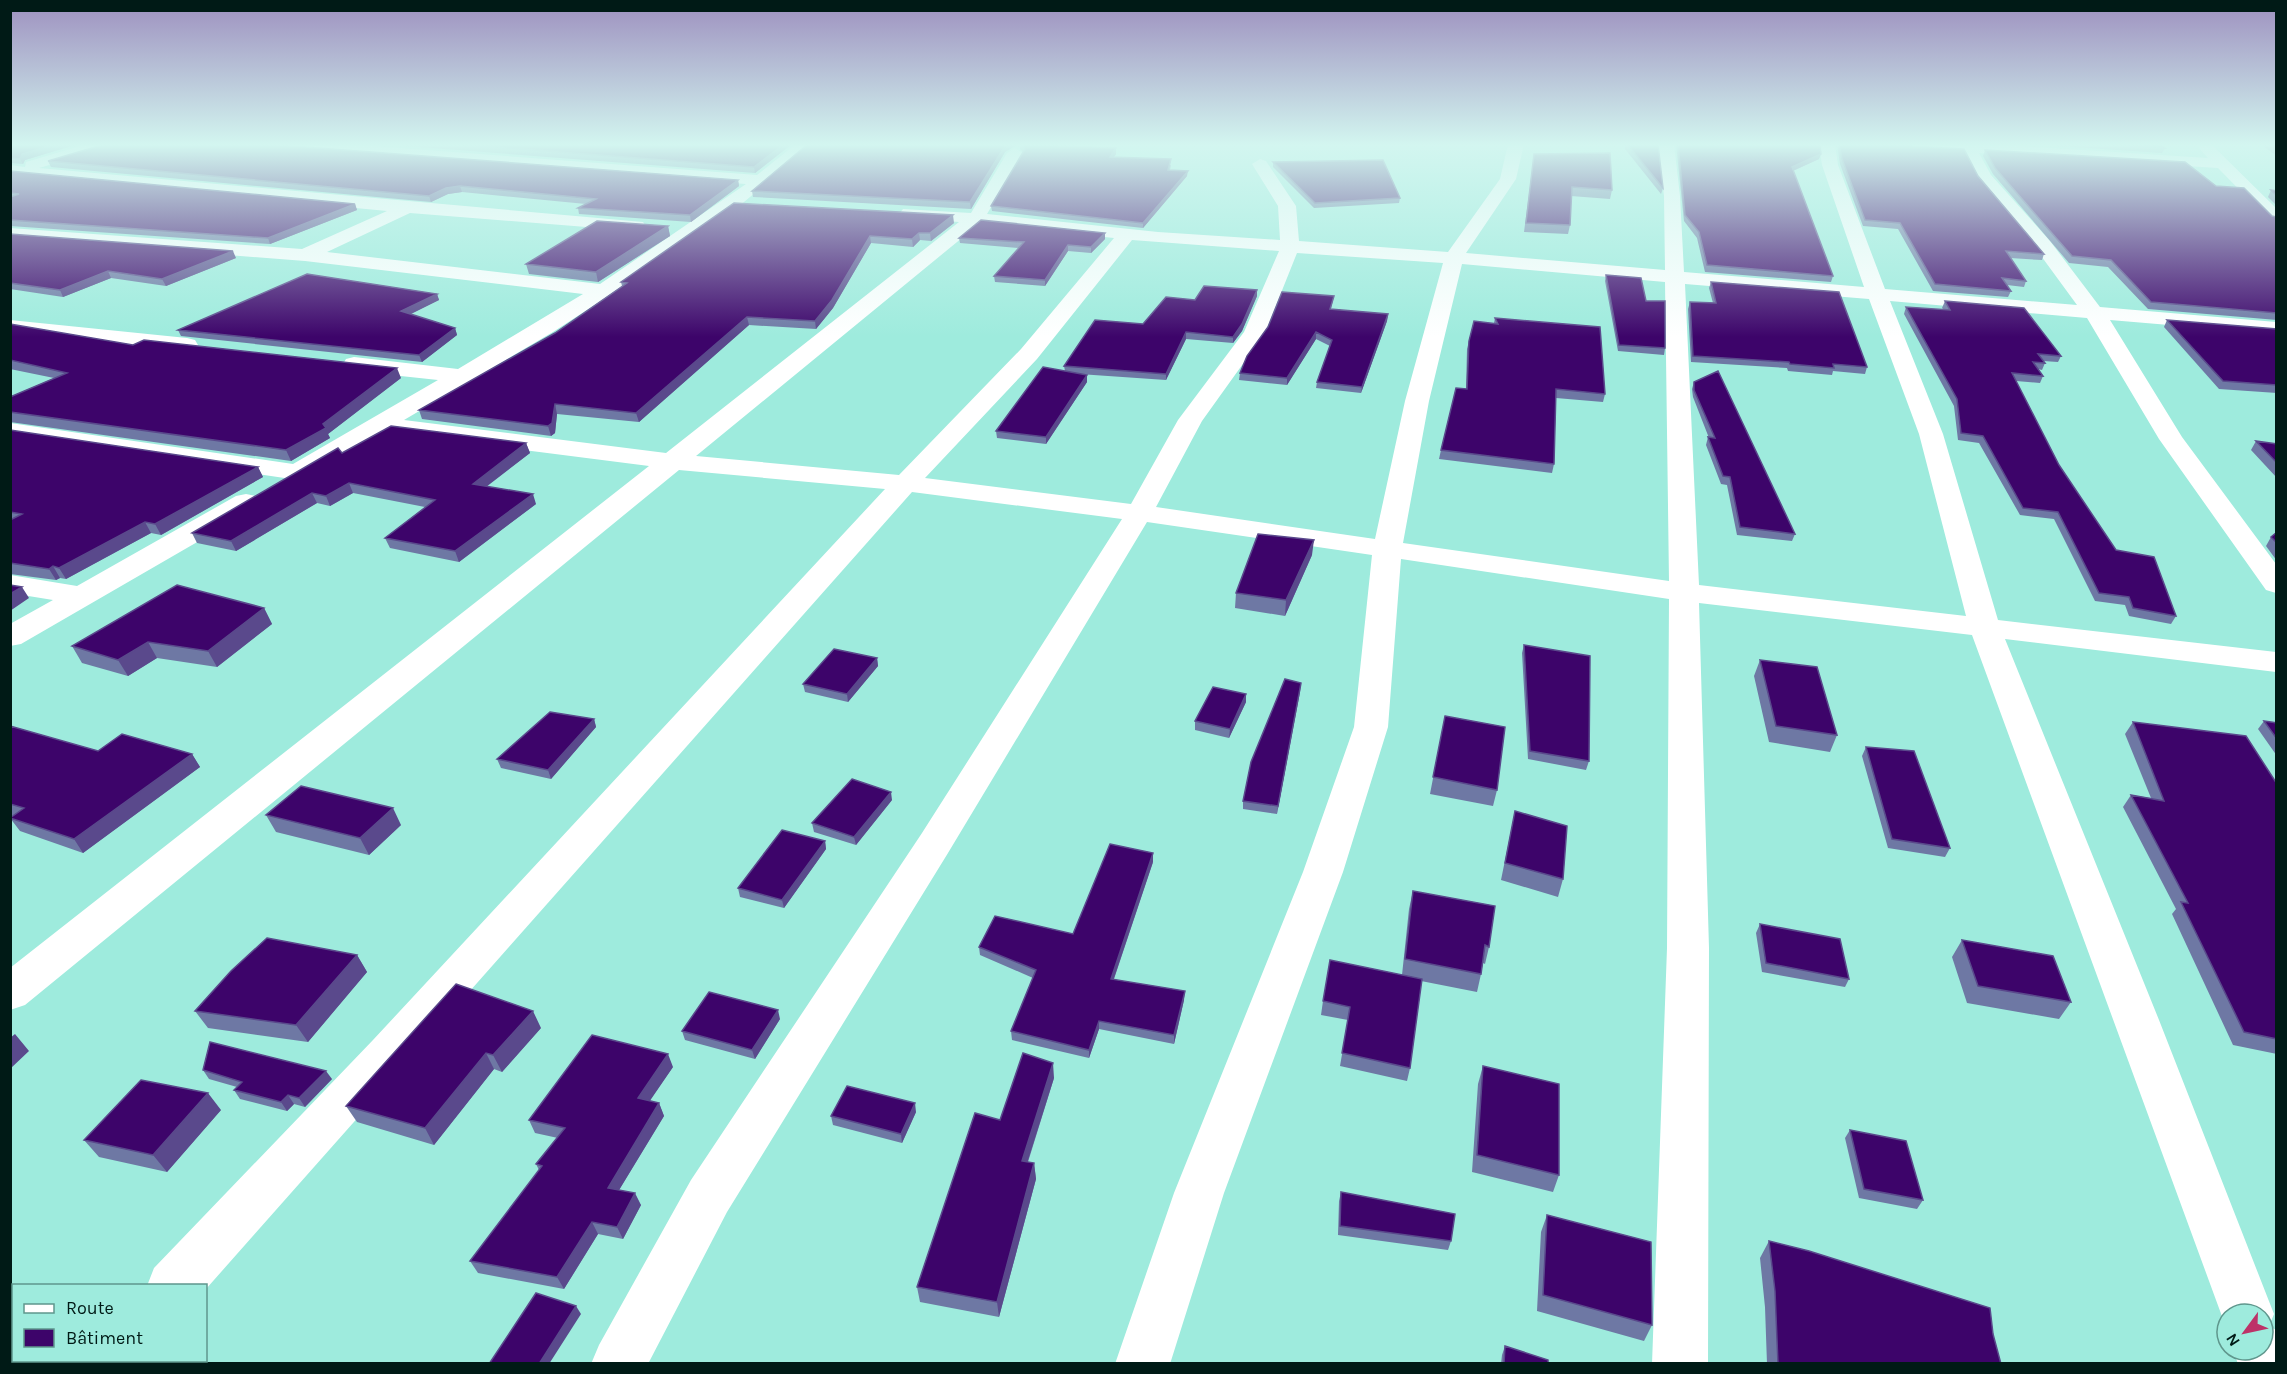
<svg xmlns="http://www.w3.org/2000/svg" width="2287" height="1374" viewBox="0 0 2287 1374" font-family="Karla,sans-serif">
<rect width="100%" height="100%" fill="#9eebdd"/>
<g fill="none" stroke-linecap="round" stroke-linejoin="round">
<!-- minor -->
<path fill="#fff" fill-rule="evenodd" d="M87,144H112L110,147L39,168L643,222L646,226L643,230L637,231L410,213L327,252L600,284L746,184L281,149L274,144H346L757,175L796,144H813L738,207L650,269L553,332L404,420L666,453L959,222L909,218L903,217L900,213L903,209L971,213L1007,153L1015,148L1023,153L987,214L1158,232L1280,240L1278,206L1252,164L1260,159L1266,161L1296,206L1299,241L1448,252L1500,179L1508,144H1524L1516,179L1466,253L1665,270L1664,196L1658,144H1674L1680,196L1684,272L1864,287L1822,165L1819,144H1835L1838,165L1885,289L2077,305L2036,249L1978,180L1963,152L1911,149L1904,144H1987L2208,158L2199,148L2203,144L2212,145L2276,208V222L2270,221L2218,168L1979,153L1991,175L2050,241L2100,307L2276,322V334L2110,320L2182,437L2276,564V593L2266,590L2159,439L2087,318L1890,301L1943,434L1998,620L2276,652V672L2005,639L2159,1020L2274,1314L2269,1326L2276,1330V1364H2238L2233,1350H2263V1314H2227V1330L1972,635L1699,603L1709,948L1708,1364H1652L1667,948L1669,599L1401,559L1388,727L1343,872L1224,1193L1170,1364H1115L1174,1193L1303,872L1354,727L1372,555L1147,522L948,853L727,1212L648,1364H591L599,1345L691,1180L922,833L1122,519L912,492L206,1289V1286H147L154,1268L373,1040L885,489L679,470L25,1005L10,1010V968L649,466L384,432L307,478L298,480L10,437V423L293,464L438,380L354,371L346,369L343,364L346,359L354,357L458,369L583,294L305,261L10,238V228L302,249L387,211L10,175V165L25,167L26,162ZM979,224L1114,238L1021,349L899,475L696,456ZM1132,240L1279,251L1244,332L1178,420L1131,504L925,478L1037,359ZM1297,253L1443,263L1405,401L1375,539L1156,507L1202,421L1265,333ZM1462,264L1665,282L1669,581L1403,543L1429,401ZM1685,284L1869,299L1919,434L1966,616L1699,585Z
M10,320L187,338L195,340L198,345L195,350L187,352L10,332Z
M246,494L256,496L259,502L256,508L21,644L10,646V624L53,600L10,593V575L77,586L236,496Z
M14,1337V1360H57L58,1364H10V1338Z
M74,1360H130L129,1364H73Z"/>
</g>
<!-- wall -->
<path fill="#6e78a4" d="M10,144H78L25,160L23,164L10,163Z
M379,144H792L755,173Z
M808,144H1018L1005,152L971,209L753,197L752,191Z
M1020,144L1116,154L1113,158L1171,165L1170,170L1187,176L1143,228L992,211L991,206L1023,152L1020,149Z
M1625,144H1658L1663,188L1661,194L1625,149Z
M1676,144H1820L1819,159L1793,171L1833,276L1831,282L1705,272L1697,238L1684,221Z
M1837,144H1911L1913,146L1978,176L2044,254L2042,260L2010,258L2026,281L2024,287L2007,285L2011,291L2008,297L1933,291L1898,229L1863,226L1840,164Z
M2027,144H2160L2165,148L2162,153Z
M2260,144H2277V156Z
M279,145L738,180L739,186L691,222L579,214L578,208L586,204L462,192L448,194L431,202L51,167L48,161Z
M1985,150L2216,186L2272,216L2277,217V320L2148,309L2108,267L2069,263L1993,174L1983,156Z
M1534,154L1612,190L1610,199L1571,196L1570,225L1568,234L1524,232Z
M1273,162L1400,198L1399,203L1314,208L1273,167Z
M10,171L355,204L357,210L270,244L10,226Z
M2271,190L2277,197V206L2268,197Z
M734,203L954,223L931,241L920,240L913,247L871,243L833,308L816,329L749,325L639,422L557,414L555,433L551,436L422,419L419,410L555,333L622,286L621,282Z
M668,226L670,236L598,282L529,274L526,264Z
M1105,233V239L1091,253L1068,251L1045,286L995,282L994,276L1019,248L960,243L959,238Z
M10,234L236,258L166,286L111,278L63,297L10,289Z
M1606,275L1646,301L1665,348L1664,355L1618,351L1605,281Z
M1711,282L1867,367L1865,374L1833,371L1832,375L1788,371L1787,368L1691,362L1688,309L1690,302L1713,303L1709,288Z
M437,294L439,300L410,314L455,328L457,335L422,362L181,336L178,330Z
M1257,296L1242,331L1233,343L1186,339L1166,380L1079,374L1087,375V382L1046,444L997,438L996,431L1065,371L1064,366L1143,324L1195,300Z
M1334,296L1331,309L1388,314L1387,321L1361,393L1316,388L1317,382L1330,346L1316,339L1287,385L1239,380L1240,373Z
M1945,301L2061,356L2058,362L2043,361L2045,363L2042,370L2038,369L2043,376L2040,383L2016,381L2059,465L2116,550L2176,616L2171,624L2129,616L2125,605L2095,601L2054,519L2020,515L1979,443L1958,440L1954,406L1904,314L1906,307L1944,310L1942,308Z
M1495,318L1605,394L1603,402L1556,398L1554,464L1552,473L1439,459L1441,450L1466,389L1467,349L1469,341L1494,323Z
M2167,320L2277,329V393L2219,389L2164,327Z
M10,324L133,345L401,378L328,434L330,438L291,461L10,422V397L54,378L10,369Z
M1694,382L1795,534L1792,541L1737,535L1727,485L1721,484L1706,445L1708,437L1709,438L1693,397L1692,389Z
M10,430L258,467L263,477L161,535L151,533L66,579L60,578L56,580L10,574Z
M2256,441L2277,444V478L2251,450Z
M526,443L530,453L486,486L536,504L459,562L390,548L385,538L425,507L353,493L330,506L317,503L236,551L197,543L192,533L342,453Z
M2277,532V561L2266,546L2271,537Z
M1312,555L1285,616L1235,608L1236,593Z
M264,608L272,624L217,667L157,658L128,676L82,663L72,646Z
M1524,645L1589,761L1586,770L1528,759L1522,653Z
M877,658L878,666L848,702L805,692L803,684Z
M1760,660L1837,735L1830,752L1769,742L1754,676Z
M1301,683L1277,814L1243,809V801Z
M1246,694V702L1229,738L1195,730V721Z
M1445,716L1497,790L1493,806L1430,794Z
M594,719L596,727L551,779L501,768L497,759Z
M2264,721L2277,723V756L2258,729Z
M2133,722L2277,784V1054L2233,1045L2172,914L2176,909L2123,807L2131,795L2151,798L2125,734Z
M10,726L98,751L192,754L200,767L83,853L20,831L10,818V817L13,815H10Z
M1866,747L1950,848L1945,857L1888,848L1862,756Z
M892,800L856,845L814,832L812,823Z
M1515,811L1563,879L1558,897L1501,880Z
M266,815L401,825L369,855L276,832Z
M825,841L826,849L784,908L740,897L738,888Z
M1153,862L1114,979L1184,1000L1174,1044L1099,1029L1089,1058L1012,1040L1011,1031L1033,978L980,955L979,947L1073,934Z
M1413,891L1489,947L1485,964L1483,963L1481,974L1477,992L1421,981L1410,1068L1407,1081L1340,1066L1348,1020L1321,1015L1323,1001L1402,975L1409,909Z
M1760,924L1849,979L1845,987L1762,972L1756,933Z
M1962,940L2071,1002L2059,1019L1967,1003L1952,957Z
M357,955L367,972L308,1042L208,1028L195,1011Z
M780,1019L755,1059L685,1040L682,1031Z
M541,1028L502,1072L494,1069L434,1145L357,1122L346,1106Z
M1483,1066L1559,1175L1553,1192L1472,1172L1478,1084Z
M673,1067L649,1101L659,1103L664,1116L619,1190L641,1205L623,1239L598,1234L564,1289L478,1273L470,1261L539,1170L536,1164L558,1138L535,1133L529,1120Z
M203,1070L332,1079L305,1107L294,1104L287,1111L240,1099L234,1090L237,1087L209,1079Z
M1054,1078L1028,1162L1034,1163L1036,1179L999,1317L920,1302L917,1287L1000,1120Z
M221,1110L167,1172L99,1157L84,1140Z
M916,1112L902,1143L833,1125L831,1116Z
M1850,1130L1923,1200L1917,1209L1859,1198L1845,1138Z
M1341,1192L1451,1241L1448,1250L1338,1235L1339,1201Z
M1547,1215L1652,1325L1644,1341L1537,1311L1541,1232Z
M1769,1241L1993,1334L2001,1364H1767L1765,1307L1760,1258Z
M1505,1346L1548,1364H1501L1502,1355Z"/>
<!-- shaded-wall -->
<path fill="#5a498c" d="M56,144H78L25,160L23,164L20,159L22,154Z
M784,144H792L755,173L754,167Z
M1008,144H1018L1005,152L971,209L970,202L1005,146Z
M1116,148V154L1110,163V157Z
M1821,154L1819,159L1790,172L1792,167Z
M1188,171L1187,176L1143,228V223Z
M738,180L739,186L691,222L690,215Z
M460,186L462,192L448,194L431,202L429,196L446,188Z
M355,204L357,210L270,244L268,238Z
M953,215L954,223L931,241L930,233Z
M668,226L670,236L598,282L596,272Z
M919,233L920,240L913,247L912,239Z
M1105,233V239L1091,253V247Z
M870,236L871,243L833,308L816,329L815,321Z
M1068,245V251L1045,286V280Z
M233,251L236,258L166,286L162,279Z
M108,271L111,278L63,297L60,290Z
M1257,290V296L1242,331L1233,343V337Z
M437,294L439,300L403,318L401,311Z
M1388,314L1387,321L1361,393L1362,387Z
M747,317L749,325L639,422L636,413Z
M455,328L457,335L422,362L419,355Z
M1186,332V339L1166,380V374Z
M1316,332V339L1287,385V378Z
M397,368L401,378L328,434L330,438L291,461L286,450L323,424Z
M1087,375V382L1046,444V437Z
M555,404L557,414L555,433L551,436L548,426Z
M526,443L530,453L477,494L473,484Z
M258,467L263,477L161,535L155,524Z
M349,483L353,493L330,506L326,496Z
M312,493L317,503L236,551L231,541Z
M533,494L536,504L459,562L455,551Z
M145,522L151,533L66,579L59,568Z
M1314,540L1312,555L1285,616L1286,600Z
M53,566L60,578L56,580L49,569Z
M22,587L29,598L10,611V594Z
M264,608L272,624L217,667L208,651Z
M148,642L157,658L128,676L118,660Z
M877,658L878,666L848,702L847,694Z
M1301,683L1300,692L1277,814L1278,806Z
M1246,694V702L1229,738L1230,729Z
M594,719L596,727L551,779L548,770Z
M192,754L200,767L83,853L74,839Z
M891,792L892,800L856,845L854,837Z
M393,808L401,825L369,855L360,838Z
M825,841L826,849L784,908L782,900Z
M1153,853V862L1111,987V979Z
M357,955L367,972L308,1042L296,1025Z
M1185,991L1184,1000L1174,1044V1035Z
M778,1010L780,1019L755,1059L752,1050Z
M533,1011L541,1028L502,1072L493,1055Z
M1099,1021V1029L1089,1058V1050Z
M15,1034L29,1051L10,1069V1038Z
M486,1053L494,1069L434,1145L425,1128Z
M668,1054L673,1067L643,1111L638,1098Z
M1053,1063L1054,1078L1023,1176L1022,1161Z
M326,1071L332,1079L305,1107L299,1098Z
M208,1093L221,1110L167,1172L153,1155Z
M288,1095L294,1104L287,1111L281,1102Z
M659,1103L664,1116L613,1200L608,1188Z
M915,1103L916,1112L902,1143L901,1134Z
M1034,1163L1036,1179L999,1317L997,1302Z
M635,1193L641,1205L623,1239L617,1227Z
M592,1222L598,1234L564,1289L557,1277Z
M576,1306L581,1314L549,1364H539Z"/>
<!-- building -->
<path fill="#3d046a" stroke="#5a498c" stroke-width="1.5" d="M10,144H56L22,154L20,159L10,158Z
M105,144H277L279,145L738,180L690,215L578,208L596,199L460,186L446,188L429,196L48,161Z
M455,144H784L754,167Z
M808,144H1008L1005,146L970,202L752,191Z
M1021,144L1116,148L1110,157L1171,159L1168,170L1188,171L1143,223L991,206L1025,149Z
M1627,144H1658L1663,188Z
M1678,144H1820L1821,154L1792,167L1833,276L1707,265L1699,232L1685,215Z
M1839,144H1911L1913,146L1964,149L1978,176L2044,254L2006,251L2026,281L2002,278L2011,291L1935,284L1900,223L1865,220L1842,159Z
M2110,144H2160L2165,148Z
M2271,144H2277V148Z
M1985,150L2185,162L2216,186L2244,188L2272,216L2277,217V313L2151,302L2111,260L2072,256L1995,168Z
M1610,153L1612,190L1572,187L1570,225L1526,223L1534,154Z
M1383,160L1400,198L1315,203L1273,162Z
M10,171L355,204L268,238L10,220V197L19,194L10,193Z
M2271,190L2277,191V196Z
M734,203L953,215L930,233H919L912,239L870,236L832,300L815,321L747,317L636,413L555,404L552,423L548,426L419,410L555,333L627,283L621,282Z
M981,220L1105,233L1091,247L1068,245L1045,280L994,276L1024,242L959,238Z
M597,221L668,226L596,272L526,264Z
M10,234L233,251L162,279L108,271L60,290L10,283Z
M307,274L437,294L401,311L455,328L419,355L178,330Z
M1606,275L1641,278L1646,301H1665V348L1619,345Z
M1711,282L1839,292L1867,367L1833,364L1834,368L1790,364L1789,362L1693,356L1690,302L1716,303Z
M1204,286L1257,290L1242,324L1233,337L1186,332L1166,374L1064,366L1095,320L1143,324L1166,297L1195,300Z
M1282,292L1334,296L1330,309L1388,314L1362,387L1317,382L1332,340L1316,332L1287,378L1240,373L1247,356L1268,327Z
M1945,301L2024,308L2061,356L2038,354L2045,363L2033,362L2043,376L2012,373L2059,465L2116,550L2154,557L2176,616L2133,608L2129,597L2099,593L2058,512L2023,508L1983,436L1961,433L1957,399L1906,307L1950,310Z
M1495,318L1600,327L1605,394L1556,389L1554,464L1441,450L1456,388L1467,389L1469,341L1474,321L1498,324Z
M2167,320L2277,329V385L2223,381Z
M10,324L133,345L144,340L397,368L323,424L326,428L286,450L10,412V397L67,373L10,360Z
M1043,367L1087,375L1046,437L996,431Z
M1718,371L1795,534L1740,527L1730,477L1723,476L1708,437L1715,438L1694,390V382Z
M391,426L526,443L473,484L533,494L455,551L385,538L435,500L349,483L326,496L312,493L231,541L192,533L338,448L342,453Z
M10,430L258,467L155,524L145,522L59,568L53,566L49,569L10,563V520L22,514L10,512Z
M2256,441L2277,444V463Z
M2277,532V543L2271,537Z
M1258,534L1314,540L1286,600L1236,593Z
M10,585L22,587L10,594Z
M177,585L264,608L208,651L148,642L118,660L72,646Z
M1524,645L1590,656L1589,761L1530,751Z
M834,649L877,658L847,694L803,684Z
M1760,660L1817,667L1837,735L1776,726Z
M1285,679L1301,683L1278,806L1243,801L1251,762Z
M1213,687L1246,694L1230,729L1195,721Z
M550,712L594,719L548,770L497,759Z
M1445,716L1505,727L1497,790L1433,777Z
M2264,721L2277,723V739Z
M2133,722L2246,736L2277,784V1039L2244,1032L2181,902L2188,903L2131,795L2164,801Z
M10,726L98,751L122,734L192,754L74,839L10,818L24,808L10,804Z
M1866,747L1914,751L1950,848L1892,839Z
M852,779L891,792L854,837L812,823Z
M301,786L393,808L360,838L266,815Z
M1515,811L1567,826L1563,879L1505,863Z
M782,830L825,841L782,900L738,888Z
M1110,844L1153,853L1111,979L1185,991L1174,1035L1099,1021L1089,1050L1011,1031L1036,970L979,947L995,916L1073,934Z
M1413,891L1495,906L1489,947L1485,945L1481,974L1405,959Z
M1760,924L1840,939L1849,979L1766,963Z
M267,938L357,955L296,1025L195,1011L231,971Z
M1962,940L2053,956L2071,1002L1978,986Z
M1330,960L1422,979L1410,1068L1342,1053L1350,1007L1323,1001Z
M456,984L533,1011L493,1055L486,1053L425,1128L346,1106Z
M709,992L778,1010L752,1050L682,1031Z
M592,1035L668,1054L638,1098L659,1103L608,1188L635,1193L617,1227L592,1222L557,1277L470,1261L542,1166L536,1164L565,1128L529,1120Z
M210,1042L326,1071L299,1098L288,1095L281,1102L234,1090L242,1082L203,1070Z
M1023,1053L1053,1063L1022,1161L1034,1163L997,1302L917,1287L975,1113L1000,1120Z
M1483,1066L1559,1084V1175L1477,1155Z
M141,1080L208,1093L153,1155L84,1140Z
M847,1086L915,1103L901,1134L831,1116Z
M1850,1130L1906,1141L1923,1200L1864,1189Z
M1341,1192L1455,1214L1451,1241L1340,1226Z
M1547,1215L1651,1242L1652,1325L1543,1295Z
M1769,1241L1809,1251L1990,1308L1993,1334L2001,1364H1778L1775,1291Z
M536,1293L576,1306L539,1364H489Z
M1505,1346L1548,1360V1364H1504Z"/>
<!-- sky -->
<linearGradient id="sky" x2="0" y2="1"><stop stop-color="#9d90bf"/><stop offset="0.43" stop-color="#d3f6f0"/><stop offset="1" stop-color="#d3f6f0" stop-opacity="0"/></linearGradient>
<rect width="2287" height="337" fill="url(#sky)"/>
<!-- border -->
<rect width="2287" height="1374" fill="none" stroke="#001a16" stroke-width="24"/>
<!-- legend -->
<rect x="12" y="1284" width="195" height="78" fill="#9eebdd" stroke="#5f978d" stroke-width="1.5"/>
<rect x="24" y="1304" width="30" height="9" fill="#ffffff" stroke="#5f978d" stroke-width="1.5"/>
<text x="66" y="1314" font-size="18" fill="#001a16">Route</text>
<rect x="24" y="1329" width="30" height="18" fill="#3d046a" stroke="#5f978d" stroke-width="1.5"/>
<text x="66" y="1344" font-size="18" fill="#001a16">Bâtiment</text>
<!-- north arrow -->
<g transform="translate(2245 1332) rotate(237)"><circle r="28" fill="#9eebdd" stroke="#5f978d" stroke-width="1.5"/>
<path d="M0-4.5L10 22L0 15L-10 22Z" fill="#bd3268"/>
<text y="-9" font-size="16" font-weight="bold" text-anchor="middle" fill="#001a16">N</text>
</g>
</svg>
